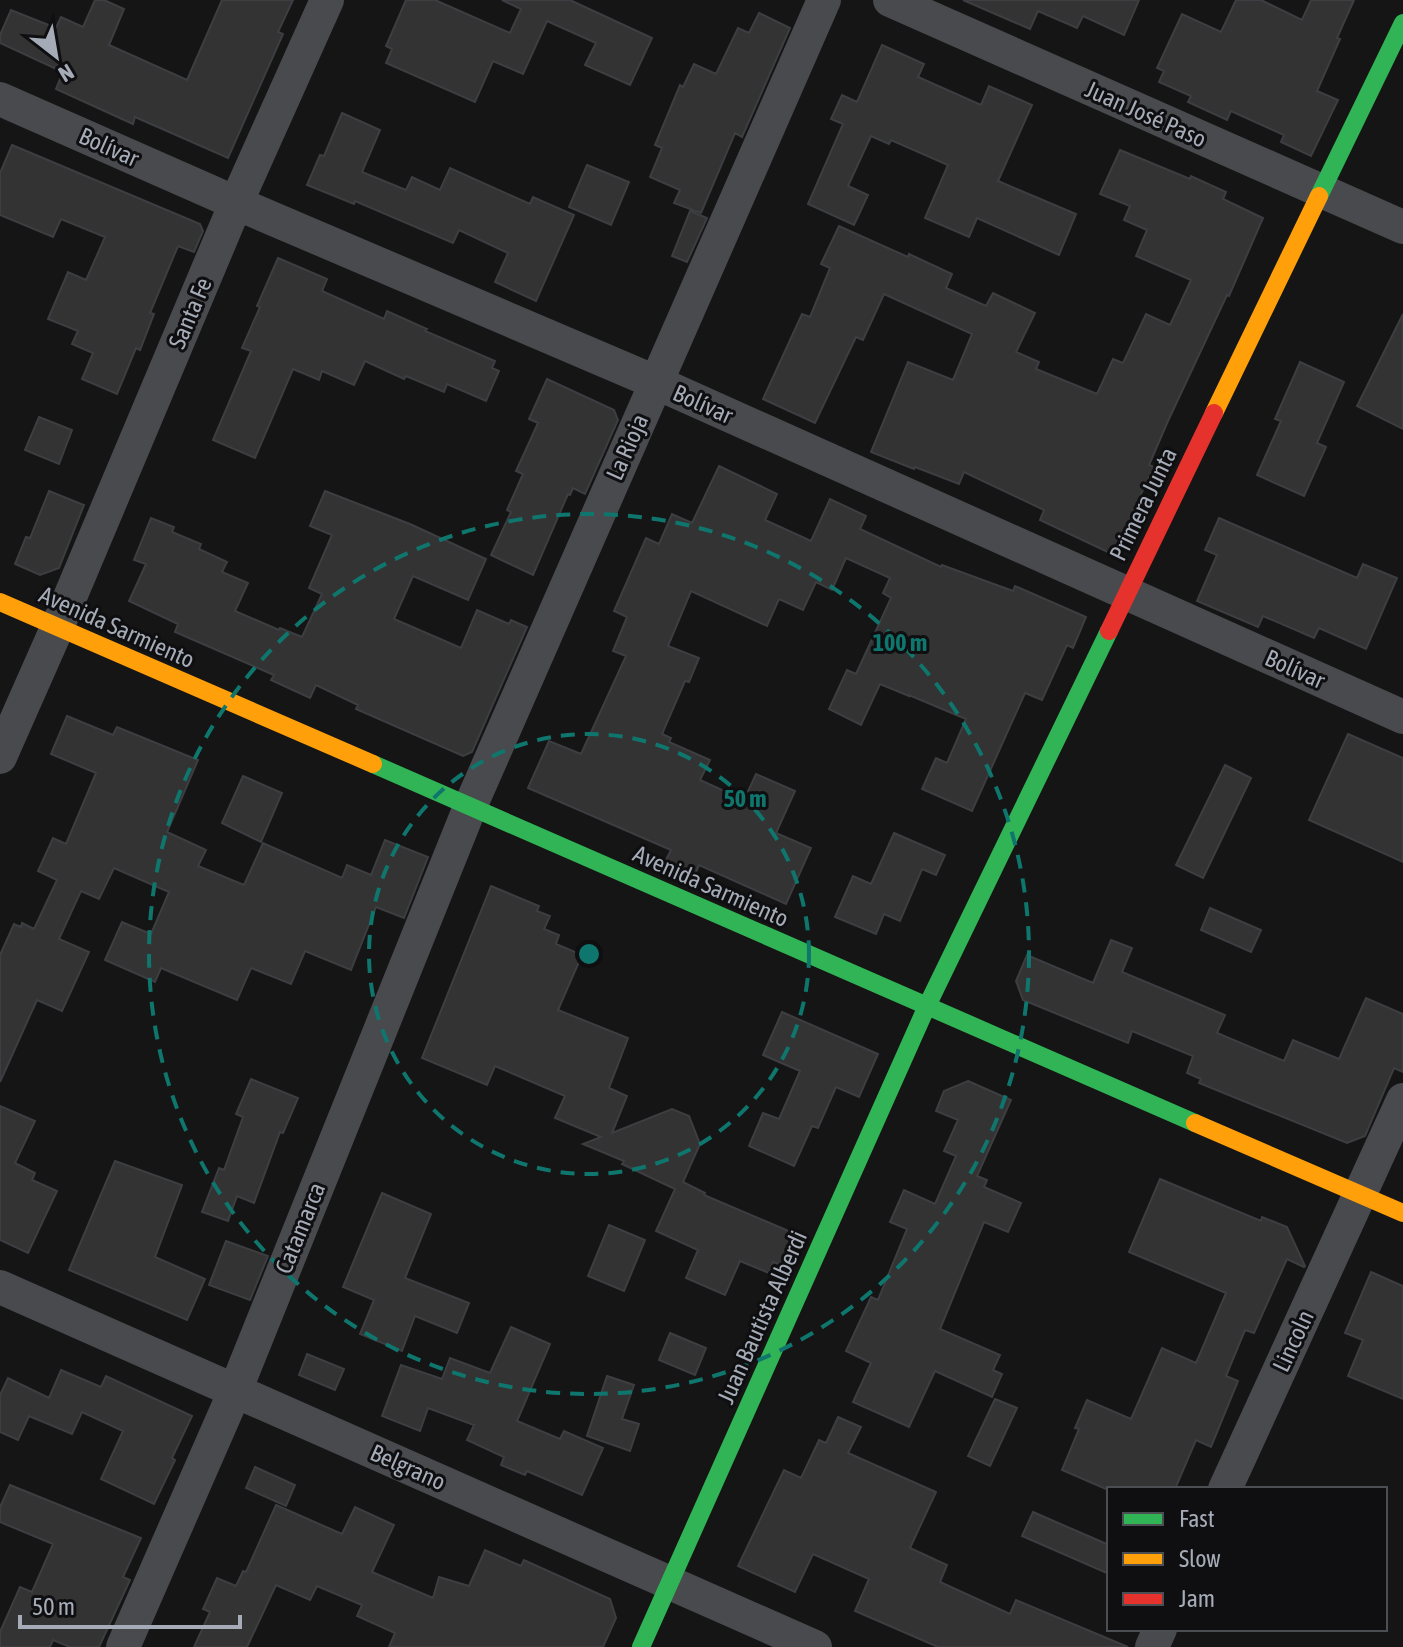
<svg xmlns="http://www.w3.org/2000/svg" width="1403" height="1647" viewBox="0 0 1403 1647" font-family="'Asap Condensed',sans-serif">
<rect width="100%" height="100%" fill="#151515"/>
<!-- building -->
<path fill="#333334" stroke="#3d3e41" stroke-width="2" d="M95,0H104L124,9L109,45L187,80L222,0H293L278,32L283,34L228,158L135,117L133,124L56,89L63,72L0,43V35L11,10L56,28L61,17L83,27Z
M406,0H435L510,33L521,9L502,0H570L652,38L630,85L585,65L596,43L547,21L523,74L493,61L475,102L386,63L392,49L386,46Z
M963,0H1139L1124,35L1083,16L1077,28L1038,11L1030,29Z
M1236,0H1261L1302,20L1311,0H1354L1337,38L1340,39L1317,91L1338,100L1311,156L1281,142L1284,135L1231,111L1227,120L1188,102L1191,96L1159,82L1164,71L1157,68L1182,14L1221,32Z
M759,13L790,28L742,137L735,133L701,213L674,203L680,190L650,177L662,148L655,145L680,85L683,87L694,64L716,74L738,28L749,33Z
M882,45L924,64L918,77L981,105L989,86L1032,105L998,181L1076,214L1059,255L977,218L969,237L925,218L948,165L891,140L889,144L871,136L848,186L868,195L854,225L808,204L843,124L831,119L842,95L857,102Z
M342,113L380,130L362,172L406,190L412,177L440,190L450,168L530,204L533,197L574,215L536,301L495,282L508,253L459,230L453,243L355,201L354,204L307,185L320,155L324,156Z
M12,145L200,224L203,231L194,252L178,246L150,313L154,314L140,350L136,348L117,394L82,379L93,353L72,344L78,331L48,319L68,272L86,280L105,237L61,219L53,237L0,215V173Z
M1120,150L1190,179L1191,176L1226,192L1223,199L1263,218L1229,296L1227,295L1168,421L1149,465L1154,467L1130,517L1133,518L1116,556L1040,520L1044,510L964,472L959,484L915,467L914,469L871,452L908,362L953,380L972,334L884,294L863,340L856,337L815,423L763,399L802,314L810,317L830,268L821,264L839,226L908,257L909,254L952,274L946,288L986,306L993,293L1035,313L1016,352L1039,362L1036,369L1097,394L1113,359L1123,363L1146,314L1170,325L1191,280L1136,256L1147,230L1124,220L1130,206L1100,194Z
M587,165L629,182L611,225L569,207Z
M690,211L707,218L687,262L672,256Z
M278,258L327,279L322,291L384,319L387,311L427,329L425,331L495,361L492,368L499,371L486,401L447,384L444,392L406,376L404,379L365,361L354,385L322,371L319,380L293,369L255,458L213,440L251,351L242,348L260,307L257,306Z
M1403,314V429L1357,406Z
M1300,362L1344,382L1317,443L1326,447L1304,496L1257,475L1281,421L1275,419Z
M547,379L614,410L618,420L585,494L573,488L570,495L568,494L533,575L491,555L511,512L507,510L523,474L516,471L538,423L529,419Z
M39,417L72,430L59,464L25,450Z
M719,466L777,494L765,520L811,541L830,499L866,516L860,529L941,567L942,565L1013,591L1015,586L1086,617L1073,648L1067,645L1042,700L1025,693L972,811L922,789L936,758L947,763L966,719L909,695V696L880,684L861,725L829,709L847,670L856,674L891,598L883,593L890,578L846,558L832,590L816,582L803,610L779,599L767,626L691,591L668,646L699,658L689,682L685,681L662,734L671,738L669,742L710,760L700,780L744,800L756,774L795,791L776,833L811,848L786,904L699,865L694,877L664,864L671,850L528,788L549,741L581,754L626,656L613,651L627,617L614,611L646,538L659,544L672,514L692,523Z
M49,491L84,505L59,568L40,575L15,564L26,537L30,538Z
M325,491L410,524L486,559L468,600L413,576L394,619L461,648L477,610L509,624L511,620L527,627L472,752L463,756L356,709L358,705L316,685L310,698L271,680L274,675L175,632L178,624L129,601L146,564L134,560L151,518L174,527L172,532L201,544L199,549L227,562L222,572L248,583L235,611L279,630L280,628L302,637L322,594L309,588L332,535L310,526Z
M1219,518L1357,578L1363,564L1397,578L1366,649L1319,628L1314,638L1263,616L1258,627L1197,601L1217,555L1205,550Z
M67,716L113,735L117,727L198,760L167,832L206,850L198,866L244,885L263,843L342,878L347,865L371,875L385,840L428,857L404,918L376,907L351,970L305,951L291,984L251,968L237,1000L161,968L155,982L105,960L122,922L151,934L169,892L114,868L99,899L81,891L59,939L89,952L62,1011L37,1000L0,1082V955L14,924L21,927L22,923L34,929L57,880L38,871L53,838L66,844L96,773L51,754Z
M1348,734L1403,758V862L1309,820Z
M1225,765L1251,778L1203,878L1176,865Z
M243,776L282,793L261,842L222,823Z
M894,833L945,855L936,875L922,869L900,921L884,914L876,934L835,917L853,876L871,884Z
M491,886L539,906L537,911L550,916L544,929L559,935L556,944L582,955L558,1010L628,1038L609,1088L627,1096L612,1133L672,1109L689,1116L700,1144L683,1182L705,1193L704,1195L798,1235L784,1266L773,1262L769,1273L740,1261L725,1295L686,1278L698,1250L656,1231L675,1189L622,1164L624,1161L583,1144L601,1137L555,1118L565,1096L495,1066L487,1085L422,1058Z
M1210,908L1261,930L1251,952L1201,930Z
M1111,940L1132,948L1122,972L1225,1015L1217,1033L1284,1061L1293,1040L1339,1059L1366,998L1403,1014V1072L1394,1068L1365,1136L1347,1143L1199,1083L1201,1079L1187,1073L1193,1056L1132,1031L1128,1043L1023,1000L1016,981L1027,955L1093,983Z
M782,1012L878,1054L859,1097L836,1087L818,1128L812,1126L794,1166L749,1146L763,1113L779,1119L800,1071L763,1055Z
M251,1079L298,1098L283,1133L280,1132L254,1203L237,1196L228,1221L202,1212L219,1168L224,1170L243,1117L236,1114Z
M968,1081L1011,1100L977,1176L987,1180L984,1187L1021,1203L1008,1232L984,1222L940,1329L1000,1355L993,1370L1002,1374L992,1397L935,1371L909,1427L853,1402L871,1363L846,1351L871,1297L878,1300L907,1229L890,1222L904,1190L935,1204L956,1156L944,1151L958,1120L936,1111L944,1091Z
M0,1106L35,1121L15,1163L35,1173L32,1180L57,1191L28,1253L0,1240Z
M115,1161L182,1185L155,1257L205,1279L187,1320L69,1270Z
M1160,1179L1261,1221L1262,1217L1287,1227L1305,1266L1304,1267L1287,1259L1254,1333L1245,1330L1226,1376L1238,1381L1211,1447L1196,1440L1175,1489H1106L1062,1470L1079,1429L1075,1428L1087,1400L1131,1419L1162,1348L1196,1363L1226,1293L1129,1252Z
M382,1193L431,1214L405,1278L469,1303L457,1333L415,1316L402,1351L360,1334L374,1300L343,1287Z
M609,1225L645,1240L624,1291L588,1276Z
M226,1241L268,1256L250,1300L209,1285Z
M1371,1272L1403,1286V1399L1348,1376L1363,1340L1345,1333Z
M511,1327L550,1344L517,1421L560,1439L564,1431L603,1448L582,1495L527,1471L525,1475L501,1465L504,1457L467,1440L474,1425L428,1408L420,1431L382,1416L401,1365L442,1379L450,1358L490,1373Z
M670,1333L706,1348L695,1375L659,1360Z
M307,1354L344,1369L335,1390L299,1375Z
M61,1370L101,1387L106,1376L192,1416L172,1458L175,1460L154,1504L101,1479L123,1431L82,1412L72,1434L29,1416L18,1440L0,1432V1395L8,1378L49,1398Z
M607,1376L634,1385L622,1419L639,1424L630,1451L587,1436Z
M995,1399L1017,1408L990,1466L968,1456Z
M838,1417L861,1427L848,1453L936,1492L910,1548L947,1565L940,1582L1010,1614L1016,1600L1128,1647H938L855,1611L869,1579L813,1554L795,1592L738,1566L784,1470L801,1478L819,1440L826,1443Z
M255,1467L295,1485L286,1506L246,1488Z
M10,1485L141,1538L123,1577L130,1580L99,1647H70L53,1640L50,1647H0V1632L20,1587L32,1592L53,1544L0,1522V1507Z
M276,1505L342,1534L355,1507L394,1525L372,1572L433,1598L439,1577L469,1586L485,1550L521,1566L524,1560L610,1599L616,1618L603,1647H389L395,1633L357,1616L362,1605L317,1586L310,1600L276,1585L247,1647H194L210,1612L203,1609L217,1578L236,1586L243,1571L246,1572Z
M1033,1512L1109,1545V1574L1022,1536Z"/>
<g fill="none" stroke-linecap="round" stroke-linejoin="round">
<!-- street -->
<path stroke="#494a4e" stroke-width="34" d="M890,0L1403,227
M0,99L236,203L655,382L1403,717
M0,757L57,628L236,203L327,0
M0,1287L815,1647
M1225,1489L1403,1100
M123,1647L235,1391L470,807L824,0
M1152,1647L1160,1629"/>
<!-- fast -->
<path stroke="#30b455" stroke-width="18" d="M1319,196L1403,23
M373,764L1195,1123
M641,1647L927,1006L1109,631"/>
<!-- slow -->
<path stroke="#ff9f0a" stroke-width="18" d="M1214,413L1319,196
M0,602L373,764
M1195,1123L1403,1213"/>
<!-- jam -->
<path stroke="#e5322d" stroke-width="18" d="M1109,631L1214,413"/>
</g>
<!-- distance rings -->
<g fill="none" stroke="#0f766e" stroke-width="4" stroke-dasharray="14 10">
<circle cx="589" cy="954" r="220"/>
<circle cx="589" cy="954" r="440"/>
</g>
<g text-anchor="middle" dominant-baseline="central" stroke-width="6" stroke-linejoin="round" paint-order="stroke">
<!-- street labels -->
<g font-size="24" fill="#a5acb7" stroke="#0f0f11">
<text transform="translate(1146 114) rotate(24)">Juan José Paso</text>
<text transform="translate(109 147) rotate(24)">Bolívar</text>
<text transform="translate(190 313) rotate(-67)">Santa Fe</text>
<text transform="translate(703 404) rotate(24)">Bolívar</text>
<text transform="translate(627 447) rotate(-66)">La Rioja</text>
<text transform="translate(1143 504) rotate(-64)">Primera Junta</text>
<text transform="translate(117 627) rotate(24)">Avenida Sarmiento</text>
<text transform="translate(1295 669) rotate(24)">Bolívar</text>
<text transform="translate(711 886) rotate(24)">Avenida Sarmiento</text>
<text transform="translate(300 1228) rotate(-68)">Catamarca</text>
<text transform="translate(762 1317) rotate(-66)">Juan Bautista Alberdi</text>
<text transform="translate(1293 1341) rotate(-65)">Lincoln</text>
<text transform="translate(408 1467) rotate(24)">Belgrano</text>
</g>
</g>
<circle cx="589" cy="954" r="12" fill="#0f766e" stroke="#0f0f11" stroke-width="4"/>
<g font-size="24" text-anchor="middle" font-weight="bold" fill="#0f766e" stroke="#0f0f11" stroke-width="6" stroke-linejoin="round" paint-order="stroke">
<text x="900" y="651">100 m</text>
<text x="745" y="807">50 m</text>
</g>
<!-- legend -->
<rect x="1107" y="1487" width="280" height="144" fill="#0f0f11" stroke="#4b4e53" stroke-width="2"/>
<rect x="1123" y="1513" width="40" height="12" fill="#30b455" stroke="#4b4e53" stroke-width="2"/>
<text x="1179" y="1527" font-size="24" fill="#a5acb7">Fast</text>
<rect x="1123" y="1553" width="40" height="12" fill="#ff9f0a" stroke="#4b4e53" stroke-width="2"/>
<text x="1179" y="1567" font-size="24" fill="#a5acb7">Slow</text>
<rect x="1123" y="1593" width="40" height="12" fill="#e5322d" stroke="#4b4e53" stroke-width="2"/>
<text x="1179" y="1607" font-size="24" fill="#a5acb7">Jam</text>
<!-- north arrow -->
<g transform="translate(56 56) rotate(149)" stroke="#0f0f11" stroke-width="6" paint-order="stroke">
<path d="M0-6L14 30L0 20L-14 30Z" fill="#a5acb7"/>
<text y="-12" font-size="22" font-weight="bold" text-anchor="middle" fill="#a5acb7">N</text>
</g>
<!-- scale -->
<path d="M20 1615v12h220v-12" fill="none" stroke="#a5acb7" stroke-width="4"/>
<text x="32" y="1615" font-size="24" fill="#a5acb7" stroke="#0f0f11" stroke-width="6" paint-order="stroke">50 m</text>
</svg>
